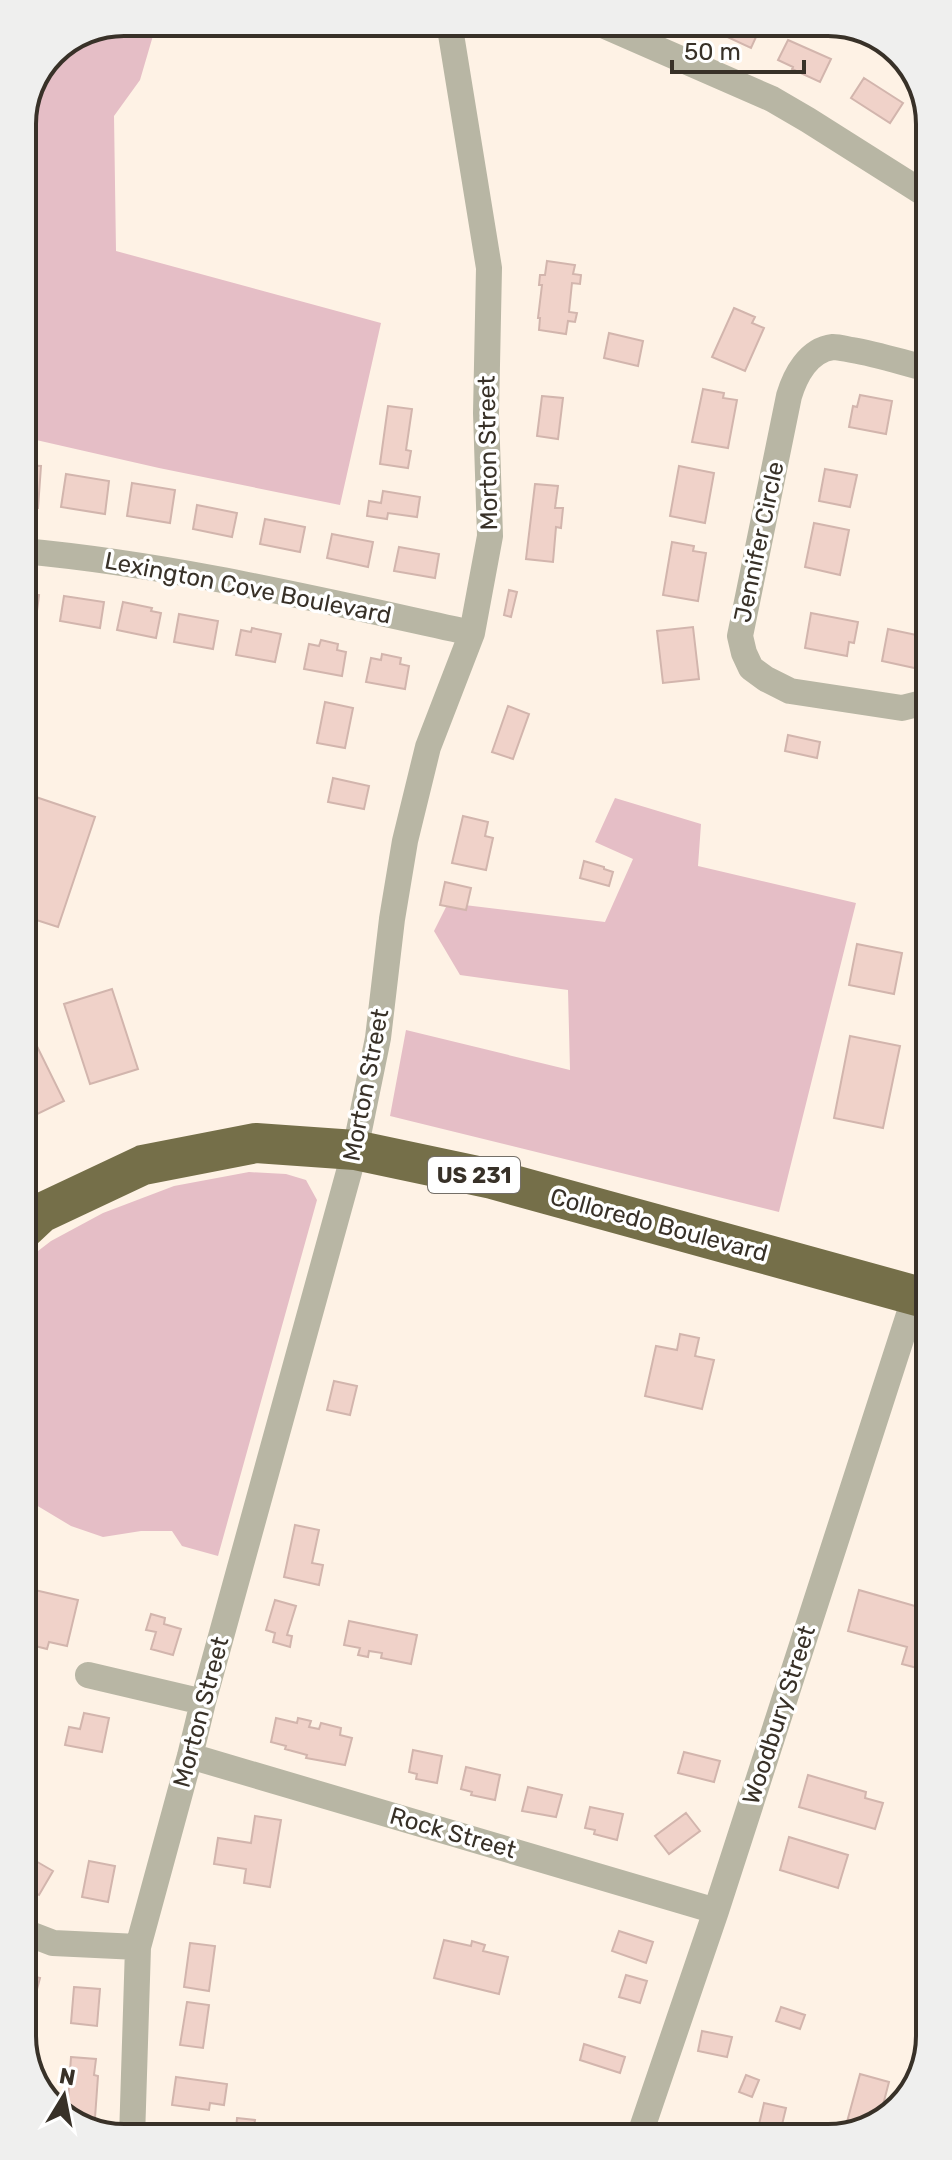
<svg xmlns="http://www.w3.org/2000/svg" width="952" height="2160" viewBox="0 0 952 2160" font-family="Rubik,sans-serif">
<rect width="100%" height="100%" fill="#fef2e5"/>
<!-- green -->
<path fill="#e5bec6" d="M124,22H157L140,80L114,116L116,251L381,323L340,505L159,468L23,437L22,118L52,52Z
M615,798L701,824L698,866L856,903L779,1212L390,1116L406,1030L570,1070L568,990L460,975L434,931L448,903L605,922L633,859L595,842Z
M249,1172L286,1174L306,1180L317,1200L218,1556L182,1546L172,1531H141L103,1537L71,1526L26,1499L25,1261L51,1241L103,1213L174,1186Z"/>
<!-- building -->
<path fill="#f0d2c9" stroke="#d2b5ad" stroke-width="2" d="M711,22H752L761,26L751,48L708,28Z
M788,40L831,59L820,82L792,69L793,67L778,60Z
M864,78L903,103L890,123L851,98Z
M547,261L575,265L573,274L581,275L580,284L572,283L569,312L577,313L575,322L568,321L566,334L539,330L540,318H538L542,285H539L540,275H545Z
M734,308L755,317L752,323L764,328L745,371L712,357Z
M609,333L643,341L638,366L604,358Z
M703,389L724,393L723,398L737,400L728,448L692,442Z
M860,395L892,401L886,434L849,427L853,406L857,407Z
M542,396L563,398L558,439L537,436Z
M388,406L412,409L406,450L411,451L408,468L380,464Z
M23,465L41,466L38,508L23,507Z
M679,466L714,473L705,523L670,516Z
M825,469L857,475L850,507L819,501Z
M66,474L109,481L105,514L61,507Z
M926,481V517L919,516Z
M132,483L175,490L170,523L127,516Z
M535,484L558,486L555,508H563L561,528L556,527L553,562L526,559Z
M383,491L420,497L417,517L388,513L387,519L367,516L369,501L381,503Z
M197,505L237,513L232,537L193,529Z
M265,519L305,527L300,552L260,544Z
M814,523L849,530L840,575L805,567Z
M332,534L373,542L368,567L327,558Z
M672,542L694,546L693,551L706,553L698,601L663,595Z
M399,547L439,554L435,578L394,571Z
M926,568V600L919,599Z
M509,590L517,592L511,617L504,615Z
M24,593L39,595L36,619L24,618Z
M64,596L104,602L100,628L60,621Z
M123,602L152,608L151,611L161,613L156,638L117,630Z
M811,613L858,622L854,643L849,642L847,656L805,648Z
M179,614L218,621L213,649L174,642Z
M693,627L699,679L663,683L657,631Z
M252,628L281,634L275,662L236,655L241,630L251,632Z
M888,629L926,637V657L922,656L919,669L882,661Z
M321,640L338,644L337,650L346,652L342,676L304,669L309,644L319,646Z
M382,654L401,658L400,664L409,666L405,689L366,682L371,658L381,660Z
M325,702L353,708L345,748L317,743Z
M508,706L529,714L513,759L492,752Z
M788,735L820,742L817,758L785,751Z
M333,778L369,786L364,809L328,802Z
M24,793L95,817L58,927L24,916Z
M463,816L488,822L485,836L493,838L486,870L452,863Z
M584,861L604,867V869L613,872L609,886L580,878Z
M445,882L471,888L466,910L440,905Z
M857,944L902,953L894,994L849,985Z
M112,989L138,1069L90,1084L64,1004Z
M25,1022L64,1101L25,1120Z
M850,1036L900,1046L883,1128L834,1118Z
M680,1334L699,1338L695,1356L714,1360L702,1409L645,1396L656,1346L677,1350Z
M334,1381L357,1386L350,1415L327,1410Z
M295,1525L319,1530L312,1563L323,1565L319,1585L284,1577Z
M26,1588L78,1600L67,1646L49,1642L47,1649L35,1646L34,1654L26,1652Z
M859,1590L929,1610V1653L926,1652L921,1669L902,1664L907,1647L848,1631Z
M275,1600L296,1606L287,1635L292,1636L290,1647L273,1642L275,1633L266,1630Z
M151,1614L165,1618L164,1624L181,1629L173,1655L151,1649L156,1632L146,1630Z
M349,1621L417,1635L411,1664L381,1658L382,1653L369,1651L368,1657L358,1655L360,1648L344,1645Z
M84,1713L109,1718L102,1752L65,1745L69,1727L80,1729Z
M276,1718L297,1723L298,1718L311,1721L309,1727L319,1729L321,1723L341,1728L340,1735L352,1738L345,1765L306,1758L307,1755L285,1749L286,1746L271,1742Z
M413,1750L442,1756L437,1783L416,1779L417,1774L409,1772Z
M684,1752L720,1761L714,1782L678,1773Z
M466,1767L500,1775L495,1800L471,1795L472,1792L461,1789Z
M808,1775L866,1792L865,1798L883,1803L875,1829L799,1807Z
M528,1787L562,1795L556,1817L522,1811Z
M590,1807L623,1814L617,1840L594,1834L595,1830L585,1828Z
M686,1813L700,1831L669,1854L655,1836Z
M255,1816L281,1820L270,1887L244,1883L246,1869L214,1864L218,1838L251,1843Z
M789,1837L848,1855L838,1888L780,1870Z
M27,1856L53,1871L39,1895L27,1888Z
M89,1861L115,1866L108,1902L82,1897Z
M619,1931L653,1942L646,1963L612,1951Z
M444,1940L471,1946L472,1941L485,1945L483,1951L508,1957L499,1994L434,1978Z
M190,1943L215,1946L209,1991L184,1987Z
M27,1975L40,1978L33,2004L27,2002Z
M626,1975L647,1981L640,2003L619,1997Z
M74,1987L100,1989L97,2026L71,2023Z
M187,2002L209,2005L203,2048L180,2045Z
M781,2007L805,2015L800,2029L776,2021Z
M702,2031L732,2037L727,2057L698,2051Z
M584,2044L625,2057L620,2073L580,2060Z
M71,2057L96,2059L94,2075L98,2076L95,2118L67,2116Z
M860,2074L889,2082L879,2120L872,2124L859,2121L856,2132L844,2133Z
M746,2075L759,2080L752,2097L739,2092Z
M176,2077L227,2084L224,2105L210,2103L209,2110L172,2105Z
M764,2103L786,2108L780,2133H757Z
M237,2118L255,2120L253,2132L236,2130Z"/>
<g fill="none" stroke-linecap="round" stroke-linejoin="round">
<!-- minor -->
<path stroke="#b8b6a4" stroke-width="26" d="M596,22L772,99L808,120L925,194
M925,368C901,362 876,354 852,350C846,349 839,347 833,347C808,350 795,376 789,396L740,636L744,653L751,668L766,679L790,691L902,708L926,702
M23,551C175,565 324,601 472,633
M88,1675L203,1702
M190,1756L716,1911
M27,1933L53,1943L138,1947
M640,2134L716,1911L915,1296
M132,2138L138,1947L190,1756L203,1702L355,1150L378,1038L392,919L405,841L428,747L472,633L490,536L486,413L489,268L449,22"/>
<!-- highway -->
<path stroke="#756f49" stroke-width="40" d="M25,1228L41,1213L143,1165L256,1143L355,1150L492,1179L928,1299"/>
</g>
<g text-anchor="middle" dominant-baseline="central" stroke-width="7" stroke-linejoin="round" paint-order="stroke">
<!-- shield labels -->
<rect fill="#fff" stroke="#746f68" stroke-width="2" x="428" y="1157" width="92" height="36" rx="6"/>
<g font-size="22" font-weight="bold" fill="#383128">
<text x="474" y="1175">US 231</text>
</g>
<!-- street labels -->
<g font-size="24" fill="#383128" stroke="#fff">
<text transform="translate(488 453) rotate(-91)">Morton Street</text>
<text transform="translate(759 542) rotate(-78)">Jennifer Circle</text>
<text transform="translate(248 588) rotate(11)">Lexington Cove Boulevard</text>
<text transform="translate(366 1085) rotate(-79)">Morton Street</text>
<text transform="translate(659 1225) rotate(15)">Colloredo Boulevard</text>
<text transform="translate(201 1712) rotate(-75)">Morton Street</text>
<text transform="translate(779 1715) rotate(-72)">Woodbury Street</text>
<text transform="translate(453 1833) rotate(16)">Rock Street</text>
</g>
</g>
<!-- crop -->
<path d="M0 0H952V2160H0ZM124 36H828A88 88 0 0 1 916 124V2036A88 88 0 0 1 828 2124H124A88 88 0 0 1 36 2036V124A88 88 0 0 1 124 36Z" fill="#efefee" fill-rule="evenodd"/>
<path fill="none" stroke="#383128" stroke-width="4" d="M124 36H828A88 88 0 0 1 916 124V2036A88 88 0 0 1 828 2124H124A88 88 0 0 1 36 2036V124A88 88 0 0 1 124 36Z"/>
<!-- north arrow -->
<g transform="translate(64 2096) rotate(10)" stroke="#ffffff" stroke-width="6" paint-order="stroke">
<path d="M0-6L14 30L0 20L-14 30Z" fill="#383128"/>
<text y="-12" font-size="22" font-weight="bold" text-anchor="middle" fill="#383128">N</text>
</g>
<!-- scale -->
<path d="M672 60v12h132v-12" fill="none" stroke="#383128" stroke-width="4"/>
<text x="684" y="60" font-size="24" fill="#383128" stroke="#ffffff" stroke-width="6" paint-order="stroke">50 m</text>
</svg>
